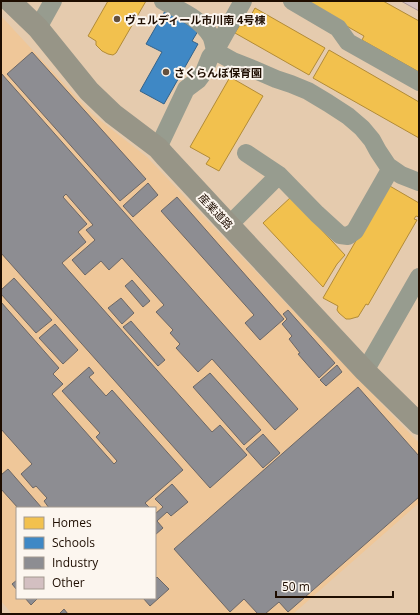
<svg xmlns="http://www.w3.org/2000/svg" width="420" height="615" viewBox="0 0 420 615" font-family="'Open Sans','Noto Sans JP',sans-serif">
<rect width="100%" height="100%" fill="#e5cbae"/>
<!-- built -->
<path fill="#efc799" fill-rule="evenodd" d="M1,16L92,114L147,157L419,443V503L293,614H12L1,601ZM17,508H155V598H17Z"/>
<!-- homes -->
<path fill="#f2c14e" stroke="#b28b37" d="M108,1H146L116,53L113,55L108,54L102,51L96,45V41L88,36Z
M303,1H383L419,21V72L362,40L364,36Z
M255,8L325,48L309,75L235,33L241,23L245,26Z
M329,50L419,102V138L313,78Z
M230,77L263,96L219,171L206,164L210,158L190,147Z
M388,185L419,203V217L416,216L414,219L417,220L368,305L366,304L358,317H357L350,319H346L339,313L337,310L338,306L323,298Z
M291,197L345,255L337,264L323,287L263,223Z"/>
<!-- schools -->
<path fill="#3f88c5" stroke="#35638a" d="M165,11L198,31L192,41L198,44L164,104L140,91L162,52L146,44Z"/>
<!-- industry -->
<path fill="#8d8d92" stroke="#6c6766" d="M32,52L146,179L120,201L7,74Z
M1,73L298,409L275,430L212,359L198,372L176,348L180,344L170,333L173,330L156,312L164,305L122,258L109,270L101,261L85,275L72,260L95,240L86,230L93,225L66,194L63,197L87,224L78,232L86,242L62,263L212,432L220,425L247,455L210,488L1,253Z
M148,183L158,195L133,217L123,206Z
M177,197L284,319L260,340L245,323L254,315L161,211Z
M14,278L52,320L36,333L1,294V290Z
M132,280L150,301L143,307L125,286Z
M121,298L134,313L122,324L108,308Z
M1,302L59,368L53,374L63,384L52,394L114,464L117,461L96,437L100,433L62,391L89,367L94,373L89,377L106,396L112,390L183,470L145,503L150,508H49L44,501L47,498L36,486L33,488L21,474L32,464L1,429Z
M288,310L335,363L319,378L298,354L300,353L289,339L292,336L282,324L287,319L283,314Z
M131,321L165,360L158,366L123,327Z
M55,324L78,350L63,364L39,338Z
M337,365L342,372L326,386L320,380Z
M210,373L261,430L244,445L193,387Z
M358,387L419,456V497L288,612L279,602L265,614H258L244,599L230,612L174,549Z
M263,434L280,453L263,468L246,449Z
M8,469L42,508H18L1,489V475Z
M172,484L188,502L171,516L167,512L157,521L163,528L155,535V514L163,507L155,499Z
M157,577L169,589L150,606L143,598H155V579Z
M17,580V590L12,584Z
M25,598H38L31,605Z
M64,609L68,614H59Z"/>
<!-- building -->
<path fill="#d3bfc1" stroke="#a99696" d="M401,1H419V11Z"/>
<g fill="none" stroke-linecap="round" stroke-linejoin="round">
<!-- minor -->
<path stroke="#979c8f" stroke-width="18" d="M163,1C179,10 200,18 211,36C213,40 214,46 215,51L233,61L253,69L276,79L291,84L308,91L328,103L348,116L362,128L372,140L378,151L388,166L401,175L419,182
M292,1L338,28L348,42L419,82
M38,28L53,1
M158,148L186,89L198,80L204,72L210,57L215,51L243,1
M246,153L279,175L317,214L340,235L348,236L355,231L391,168
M229,225L279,175
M365,371L419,277"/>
<!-- major -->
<path stroke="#979587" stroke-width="22" d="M10,1L38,28L89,91L113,114L158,148L165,156L229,225L365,371L419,424"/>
</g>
<!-- markers -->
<g fill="#64503d" stroke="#fcf6ef" stroke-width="1.5">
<circle cx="117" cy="19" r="4"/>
<circle cx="166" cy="72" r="4"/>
</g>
<g text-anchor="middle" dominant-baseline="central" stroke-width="4" stroke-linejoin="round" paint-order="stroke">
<!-- poi labels -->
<g font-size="11" font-weight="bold" fill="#1e0d00" stroke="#fcf6ef" text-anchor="start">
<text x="125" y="19">ヴェルディール市川南 4号棟</text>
<text x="174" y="72">さくらんぼ保育園</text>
</g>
<!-- street labels -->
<g font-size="11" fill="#1e0d00" stroke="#fcf6ef">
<text transform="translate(216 211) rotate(47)">産業道路</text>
</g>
</g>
<!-- border -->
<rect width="420" height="615" fill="none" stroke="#1e0d00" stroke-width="4"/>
<!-- legend -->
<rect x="16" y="507" width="140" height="92" fill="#fcf6ef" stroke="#a3998f"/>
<rect x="24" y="517" width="20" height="12" fill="#f2c14e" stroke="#a3998f"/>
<text x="52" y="527" font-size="12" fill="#1e0d00">Homes</text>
<rect x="24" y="537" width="20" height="12" fill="#3f88c5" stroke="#a3998f"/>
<text x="52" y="547" font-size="12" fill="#1e0d00">Schools</text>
<rect x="24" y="557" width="20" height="12" fill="#8d8d92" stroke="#a3998f"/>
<text x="52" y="567" font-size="12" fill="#1e0d00">Industry</text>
<rect x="24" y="577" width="20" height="12" fill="#d3bfc1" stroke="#a3998f"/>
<text x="52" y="587" font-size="12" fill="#1e0d00">Other</text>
<!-- scale -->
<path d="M276 591v6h117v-6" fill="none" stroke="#1e0d00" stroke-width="2"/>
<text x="282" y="591" font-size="12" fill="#1e0d00" stroke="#fcf6ef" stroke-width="3" paint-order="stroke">50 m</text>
</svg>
